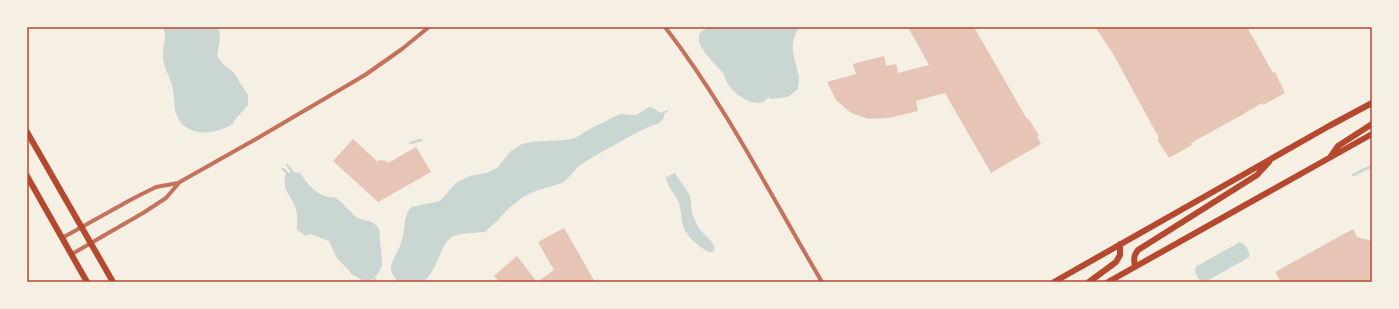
<svg xmlns="http://www.w3.org/2000/svg" width="1399" height="309" viewBox="0 0 1399 309" font-family="'Times New Roman',serif">
<rect width="100%" height="100%" fill="#f6efe4"/>
<!-- water -->
<path fill="#c9d6d2" d="M163,27H219L220,39L217,56L223,64L234,73L248,95V105L234,121L233,124C215,134 188,139 177,116C173,107 175,98 173,89C171,77 162,66 163,54C163,41 168,41 163,27Z
M709,27H799C788,46 794,54 798,73C800,79 798,84 798,89L788,97L770,99L769,97C758,111 735,96 728,84C725,81 726,77 723,73C717,65 691,44 701,32C703,30 707,29 709,27Z
M649,107L653,108L661,113L667,110L669,111L665,113L663,119L658,124L653,125L632,135L593,157L579,166L563,183L538,190L523,197L509,208L498,220L485,232L461,234L451,237L445,244L433,270L424,282H399C395,279 391,273 391,269C391,260 399,251 401,243C406,231 402,218 411,207L440,201L457,182L470,176L486,173L497,168L511,151L522,144L531,142L564,140L575,138L590,129L620,114L636,115Z
M292,171L296,173L299,172L309,185L318,193L327,197L336,198L340,201L356,217C365,222 372,218 379,229L382,262V266L377,275L370,281L362,280L353,275L337,258L329,241L310,234L306,236L297,230C296,225 298,219 297,214C295,197 282,194 285,175Z
M675,173L689,194L691,200L692,214L699,229L711,241L715,248L713,252H708C697,245 685,236 682,222C681,216 681,209 679,203C675,194 668,188 666,178L667,176L670,181L668,176Z
M1240,242C1246,244 1248,250 1250,255L1248,258L1205,282C1198,282 1195,274 1195,268L1197,266Z"/>
<g fill="none" stroke-linecap="round" stroke-linejoin="round">
<!-- stream -->
<path stroke="#c9d6d2" stroke-width="2.5" d="M411,143L421,140
M287,165L292,171
M283,169L287,173
M1353,175L1372,166
M374,278L376,282"/>
</g>
<!-- building -->
<path fill="#e6c5b7" d="M908,27H974L1027,119L1028,118L1039,135L1037,136L1041,144L991,173L945,93L916,101L918,111L889,118L869,119L851,113L836,100L827,82L856,74L853,64L884,56L886,66L896,64L898,73L929,65Z
M1095,27H1247L1273,73L1275,72L1285,93L1263,105L1262,103L1240,116L1191,143L1192,145L1169,158L1157,139L1159,138L1112,52Z
M353,139L378,162L379,160L386,161L388,163L416,147L431,172L378,202L333,161Z
M564,228L595,282H499L494,276L517,256L537,282L554,270L538,242Z
M1353,229L1357,237L1372,241V282H1281L1275,272Z"/>
<g fill="none" stroke-linecap="round" stroke-linejoin="round">
<!-- minor -->
<path stroke="#c5725c" stroke-width="4" d="M665,27C726,106 771,196 822,282
M62,238L134,198L156,187L178,183L256,139L365,75L402,49L429,27
M72,254L143,213L166,198L178,184"/>
<!-- secondary -->
<path stroke="#b5482f" stroke-width="6" d="M27,132L113,282
M1331,156L1338,146L1372,124
M27,176L87,282
M1135,267C1134,260 1133,256 1138,250L1257,175L1269,162
M1054,282L1329,126L1372,103
M1089,282L1116,262L1120,255V244
M1108,282L1372,134"/>
</g>
<!-- border -->
<rect width="1399" height="309" fill="none" stroke="#f6efe4" stroke-width="56"/>
<rect x="28" y="28" width="1343" height="253" fill="none" stroke="#b5482f" stroke-width="1.5"/>
</svg>
